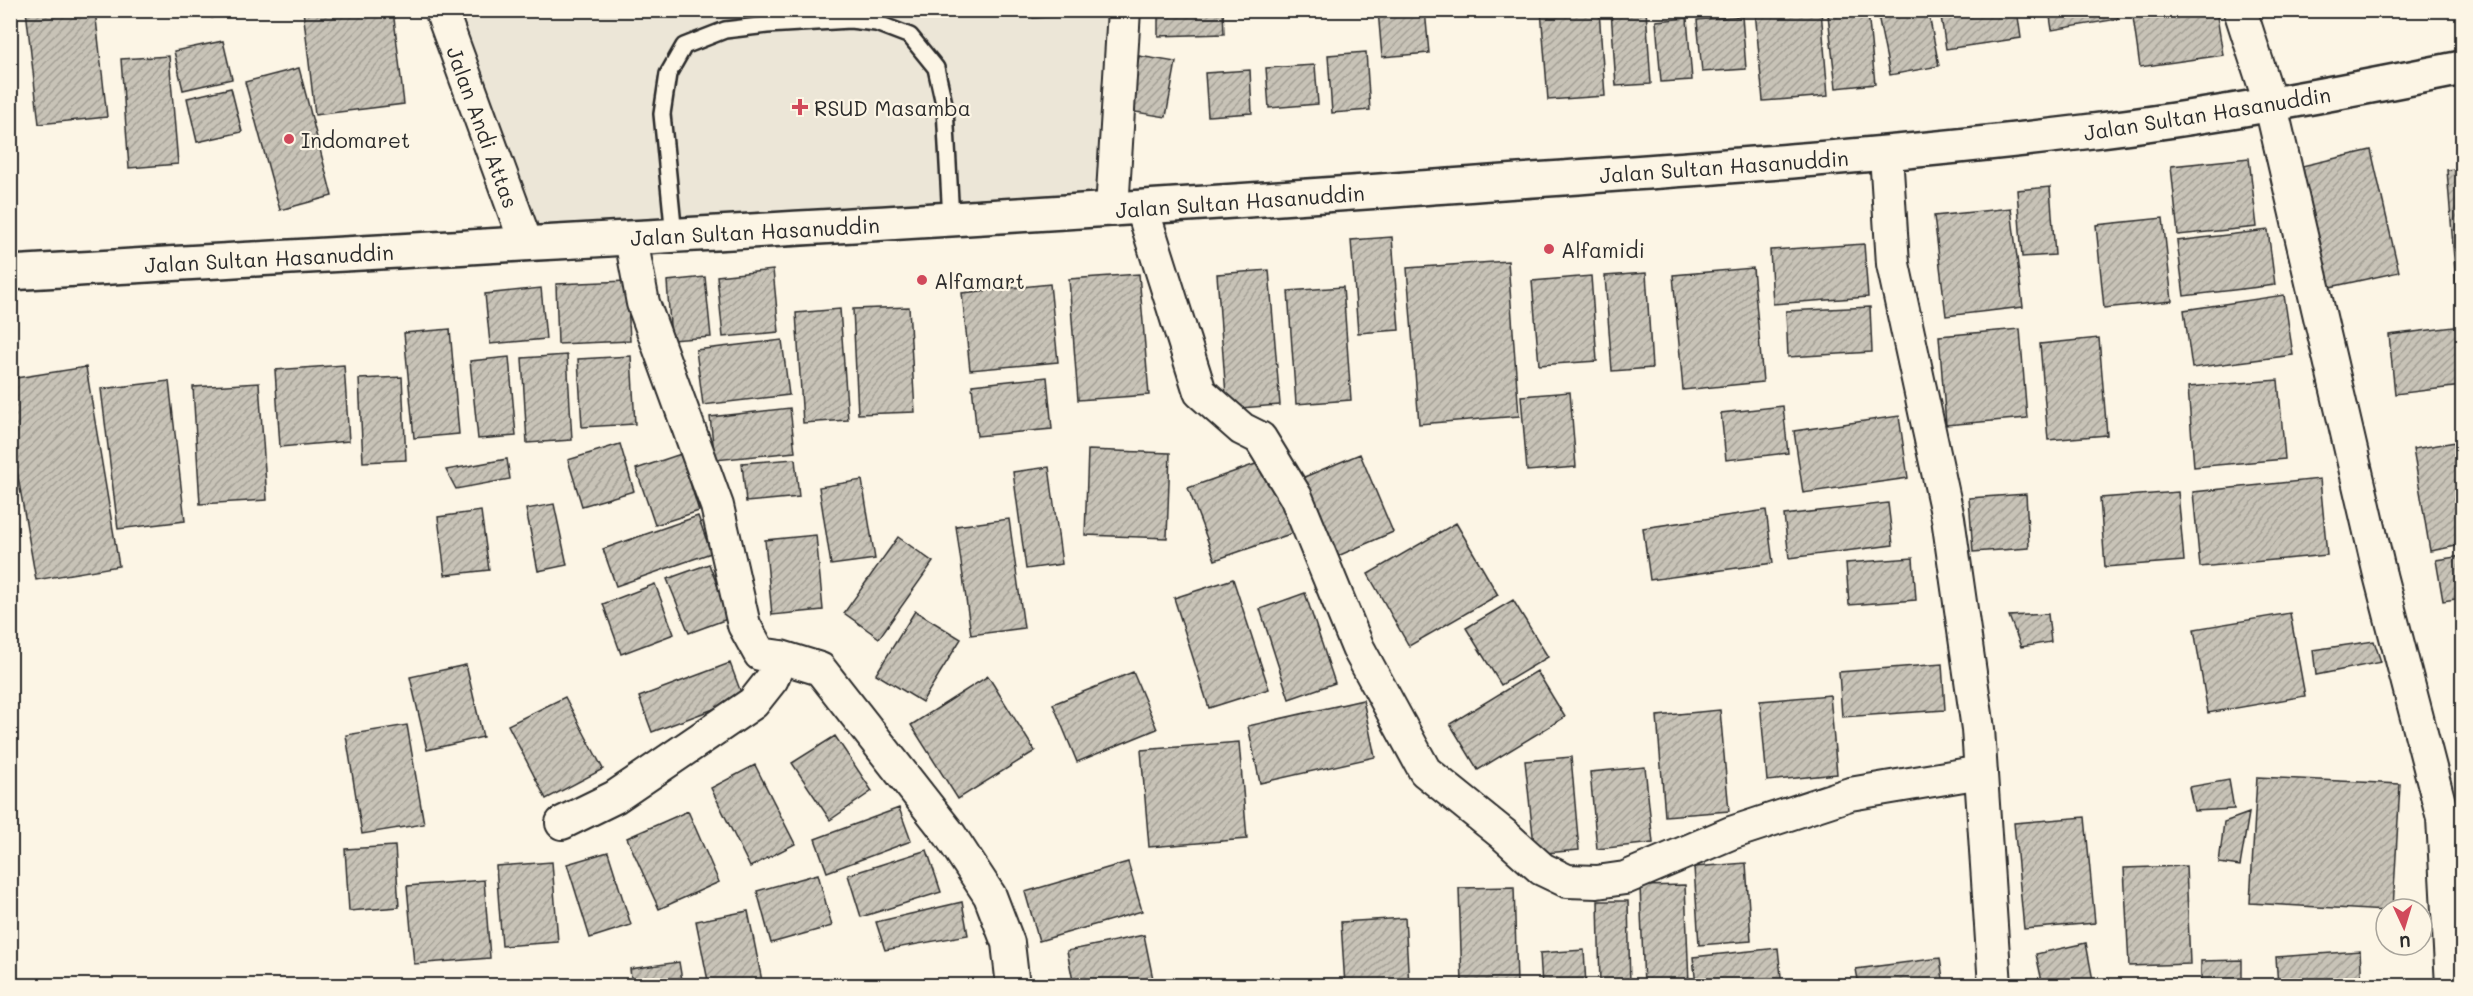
<svg xmlns="http://www.w3.org/2000/svg" width="2473" height="996" viewBox="0 0 2473 996" font-family="Mali,sans-serif">
<defs>
<pattern id="building-hatch" width="6" height="6" patternUnits="userSpaceOnUse" patternTransform="scale(1.5)"><rect width="6" height="6" fill="#c8c3b7"/><path d="M-1 1l2-2M0 6l6-6M5 7l2-2" fill="none" stroke="#a39f95"/></pattern>
</defs>
<rect width="100%" height="100%" fill="#fcf5e5"/>
<filter id="ink" filterUnits="userSpaceOnUse"><feTurbulence type="fractalNoise" baseFrequency=".0167" numOctaves="2"/><feDisplacementMap in="SourceGraphic" scale="12" xChannelSelector="R" yChannelSelector="G"/><feConvolveMatrix kernelMatrix="1 2 1 2 8 2 1 2 1" color-interpolation-filters="sRGB"/></filter>
<g filter="url(#ink)">
<!-- built -->
<path fill="#ece6d7" d="M452,11H1120L1107,203L533,239Z"/>
<!-- building -->
<path fill="url(#building-hatch)" stroke="#2b2b2b" stroke-width="1.5" d="M26,10H95L107,117L39,124Z
M210,10H235L212,18Z
M303,10H393L404,104L315,115Z
M1032,10H1110L1111,13L1033,18Z
M1032,10H1110L1111,13L1033,18Z
M1158,10H1223L1224,34L1158,36Z
M1378,10H1425L1429,53L1382,57Z
M1541,10H1599L1605,96L1548,100Z
M1611,10H1646L1651,84L1616,86Z
M1755,10H1821L1828,96L1763,101Z
M1877,10H1928L1939,66L1890,75Z
M1940,10H2017L2021,38L1946,49Z
M2049,10H2117L2118,19L2052,30Z
M2132,10H2216L2223,55L2140,67Z
M1868,11L1875,84L1836,88L1828,15Z
M1742,16L1746,69L1702,72L1697,20Z
M1687,18L1692,80L1661,82L1656,21Z
M223,41L232,79L183,90L174,51Z
M1366,52L1370,110L1332,113L1328,55Z
M169,56L178,164L129,168L121,59Z
M1139,56L1176,62L1166,117L1129,111Z
M1315,65L1318,104L1269,108L1266,68Z
M299,68L332,196L280,210L245,82Z
M1250,70L1252,113L1208,116L1205,73Z
M231,88L242,132L197,142L187,98Z
M2371,150L2399,272L2330,287L2302,166Z
M2249,158L2257,227L2178,235L2171,166Z
M2462,168V283L2456,284L2447,170Z
M2050,187L2055,255L2022,257L2017,190Z
M2011,208L2023,307L1946,316L1934,216Z
M2163,218L2172,301L2104,308L2096,225Z
M2268,230L2275,285L2184,296L2177,241Z
M1392,237L1399,330L1358,333L1351,240Z
M1864,244L1868,297L1773,304L1770,250Z
M1508,261L1519,416L1419,424L1407,268Z
M1753,268L1763,382L1683,390L1673,275Z
M773,270L779,332L723,337L717,276Z
M1269,270L1280,405L1227,409L1217,274Z
M1646,273L1652,368L1612,371L1605,276Z
M1139,274L1149,395L1078,400L1069,279Z
M1591,276L1597,361L1539,365L1532,281Z
M705,277L711,337L671,340L667,281Z
M627,281L630,341L558,344L556,284Z
M1050,284L1058,362L970,370L962,293Z
M1343,287L1351,400L1296,404L1288,291Z
M541,288L546,339L490,344L485,294Z
M2284,295L2293,355L2192,368L2184,310Z
M909,307L915,412L858,414L853,309Z
M1870,307L1872,352L1788,357L1786,311Z
M840,309L848,420L803,423L796,313Z
M2462,326V386L2395,394L2389,335Z
M450,329L459,434L414,438L404,333Z
M2020,329L2027,418L1946,425L1939,336Z
M2099,338L2107,435L2048,440L2040,344Z
M782,340L789,395L703,405L696,350Z
M567,355L572,440L527,443L522,358Z
M631,356L635,424L582,427L578,359Z
M509,357L516,436L478,439L470,361Z
M344,365L349,441L280,447L275,370Z
M86,367L119,566L36,580L10,431V379Z
M402,377L406,460L363,462L359,379Z
M1047,377L1052,429L977,436L972,385Z
M2278,380L2285,459L2194,467L2188,387Z
M169,381L185,521L118,529L101,389Z
M259,383L267,500L200,504L193,387Z
M1570,392L1576,467L1527,471L1521,396Z
M1783,406L1788,453L1726,460L1721,413Z
M790,408L795,452L715,460L710,417Z
M1899,416L1908,478L1803,493L1794,431Z
M2462,441V545L2430,551L2413,449Z
M620,444L634,491L582,506L568,460Z
M1088,450L1170,453L1167,538L1085,535Z
M681,454L699,511L655,525L636,469Z
M1360,454L1393,532L1331,559L1297,480Z
M507,459L510,479L456,489L446,470Z
M795,459L799,497L746,502L742,463Z
M1267,460L1293,533L1215,560L1188,488Z
M1049,467L1062,564L1026,569L1013,472Z
M2320,479L2327,555L2200,567L2193,492Z
M862,480L875,559L831,565L819,487Z
M2178,492L2184,561L2105,567L2100,498Z
M2026,494L2029,548L1973,552L1969,498Z
M1888,503L1893,545L1789,558L1784,515Z
M554,504L567,565L538,571L526,509Z
M1766,510L1773,563L1650,580L1643,528Z
M481,511L489,570L445,575L438,517Z
M698,516L711,553L616,586L603,549Z
M1009,519L1024,628L971,635L956,526Z
M1456,523L1498,595L1409,646L1368,574Z
M816,535L823,610L772,615L765,540Z
M898,537L933,562L879,638L844,613Z
M2462,556V598L2443,601L2436,560Z
M1913,558L1916,600L1849,605L1846,563Z
M709,564L730,618L689,633L667,579Z
M1233,579L1269,689L1209,708L1174,598Z
M655,584L674,634L621,654L603,604Z
M1305,593L1335,683L1289,699L1260,609Z
M1513,600L1548,657L1501,685L1466,628Z
M915,611L961,639L922,702L876,674Z
M2290,613L2305,696L2208,713L2194,629Z
M2048,614L2051,642L2021,647L2009,616Z
M2374,641L2381,662L2316,675L2313,650Z
M730,663L743,698L652,732L639,697Z
M1942,664L1945,710L1842,717L1839,672Z
M466,665L483,737L427,750L410,677Z
M1537,671L1565,717L1478,770L1450,724Z
M1133,672L1157,729L1077,762L1053,704Z
M988,676L1035,751L958,799L911,725Z
M1830,695L1837,774L1767,781L1760,701Z
M565,697L603,769L546,799L508,725Z
M1363,700L1375,757L1260,783L1248,726Z
M1720,710L1729,811L1665,816L1657,716Z
M407,725L424,824L362,834L346,735Z
M835,736L872,791L830,820L792,763Z
M1239,742L1247,839L1149,847L1141,750Z
M1571,757L1579,850L1535,854L1525,761Z
M755,765L795,844L750,867L711,788Z
M1645,767L1653,843L1597,849L1590,772Z
M2257,777L2400,784L2393,909H2386V911L2250,903Z
M2229,780L2234,809L2194,811L2189,787Z
M899,808L911,841L827,872L815,839Z
M688,811L719,882L659,909L627,838Z
M2249,813L2240,866L2219,863L2224,822Z
M2085,817L2095,923L2024,929L2014,823Z
M395,846L399,907L349,911L345,849Z
M927,850L941,892L861,917L848,875Z
M608,852L631,925L590,938L567,864Z
M552,862L558,942L502,946L496,866Z
M1128,862L1142,911L1039,941L1025,892Z
M1746,863L1751,941L1699,945L1694,867Z
M2186,866L2190,964L2129,966L2124,868Z
M818,874L832,926L771,943L757,891Z
M484,880L490,958L414,964L407,886Z
M1685,885L1689,984L1644,986L1640,886Z
M1514,887L1517,983L1462,984L1459,888Z
M1598,901H1628L1630,986H1600Z
M962,902L968,935L885,950L876,922Z
M748,911L763,986H709L696,921Z
M1405,918L1409,986H1345L1341,922Z
M1144,935L1153,979L1123,986H1074L1067,951Z
M2086,943L2094,986H2043L2036,954Z
M1778,948L1782,986H1696L1693,957Z
M1584,950L1586,986H1542L1540,953Z
M2360,951L2362,986H2278L2276,957Z
M1940,958L1944,986H1859L1856,969Z
M2242,960V986H2201V961Z
M679,962L683,986H632L630,969Z"/>
<g fill="none" stroke-linecap="round" stroke-linejoin="round">
<defs>
<path id="service" d="M674,236L662,114L668,74L684,46L725,30L767,25L850,20L876,23L910,36L936,68L945,108L951,220"/>
<path id="minor" d="M441,10L526,243
M2240,10L2271,106L2380,575L2443,818L2452,986
M1886,154L1893,264L1948,518L1978,729L1995,986
M1142,208L1200,392L1242,429L1260,438L1296,497L1358,648L1425,771L1503,834L1542,869L1567,881L1597,882L1625,878L1731,833L1850,794L1981,772
M1112,210L1124,10
M631,239L643,303L717,506L744,625L760,654L781,657L820,669L950,835L990,896L1008,943L1013,986
M562,823L615,797L753,703L772,679L781,657"/>
<path id="trunk" d="M10,273C472,246 933,223 1394,190C1624,173 1855,160 2084,132C2212,117 2337,93 2462,68"/>
</defs>
<!-- service casing -->
<use href="#service" stroke="#2b2b2b" stroke-width="20"/>
<!-- minor casing -->
<use href="#minor" stroke="#2b2b2b" stroke-width="36"/>
<!-- trunk casing -->
<use href="#trunk" stroke="#2b2b2b" stroke-width="38"/>
<!-- service -->
<use href="#service" stroke="#fcf5e5" stroke-width="15"/>
<!-- minor -->
<use href="#minor" stroke="#fcf5e5" stroke-width="32"/>
<!-- trunk -->
<use href="#trunk" stroke="#fcf5e5" stroke-width="33"/>
</g>
</g>
<!-- markers -->
<g fill="#d1495b" stroke="#fcf5e5" stroke-width="2">
<path d="M797 98h6v6h6v6h-6v6h-6v-6h-6v-6h6z"/>
<circle cx="289" cy="139" r="6"/>
<circle cx="1549" cy="249" r="6"/>
<circle cx="922" cy="280" r="6"/>
</g>
<g text-anchor="middle" dominant-baseline="central" stroke-width="4.5" stroke-linejoin="round" paint-order="stroke">
<!-- poi labels -->
<g font-size="21" fill="#2b2b2b" stroke="#fcf5e5" text-anchor="start">
<text x="814" y="107">RSUD Masamba</text>
<text x="301" y="139">Indomaret</text>
<text x="1561" y="249">Alfamidi</text>
<text x="934" y="280">Alfamart</text>
</g>
<!-- street labels -->
<g font-size="21" fill="#2b2b2b" stroke="#fcf5e5">
<text transform="translate(2207 113) rotate(-9)">Jalan Sultan Hasanuddin</text>
<text transform="translate(483 127) rotate(70)">Jalan Andi Attas</text>
<text transform="translate(1724 166) rotate(-4)">Jalan Sultan Hasanuddin</text>
<text transform="translate(1240 201) rotate(-4)">Jalan Sultan Hasanuddin</text>
<text transform="translate(755 231) rotate(-3)">Jalan Sultan Hasanuddin</text>
<text transform="translate(269 258) rotate(-3)">Jalan Sultan Hasanuddin</text>
</g>
</g>
<!-- margin -->
<rect width="2473" height="996" fill="none" stroke="#fcf5e5" stroke-width="36"/>
<rect x="18" y="18" width="2437" height="960" fill="none" stroke="#2b2b2b" stroke-width="2" filter="url(#ink)"/>
<!-- north arrow -->
<g transform="translate(2404 927) rotate(176)"><circle r="28" fill="#fcf5e5" stroke="#a8a49b" stroke-width="1.5"/>
<path d="M0-4.5L10 22L0 15L-10 22Z" fill="#d1495b"/>
<text y="-9" font-size="16" font-weight="bold" text-anchor="middle" fill="#2b2b2b">U</text>
</g>
</svg>
